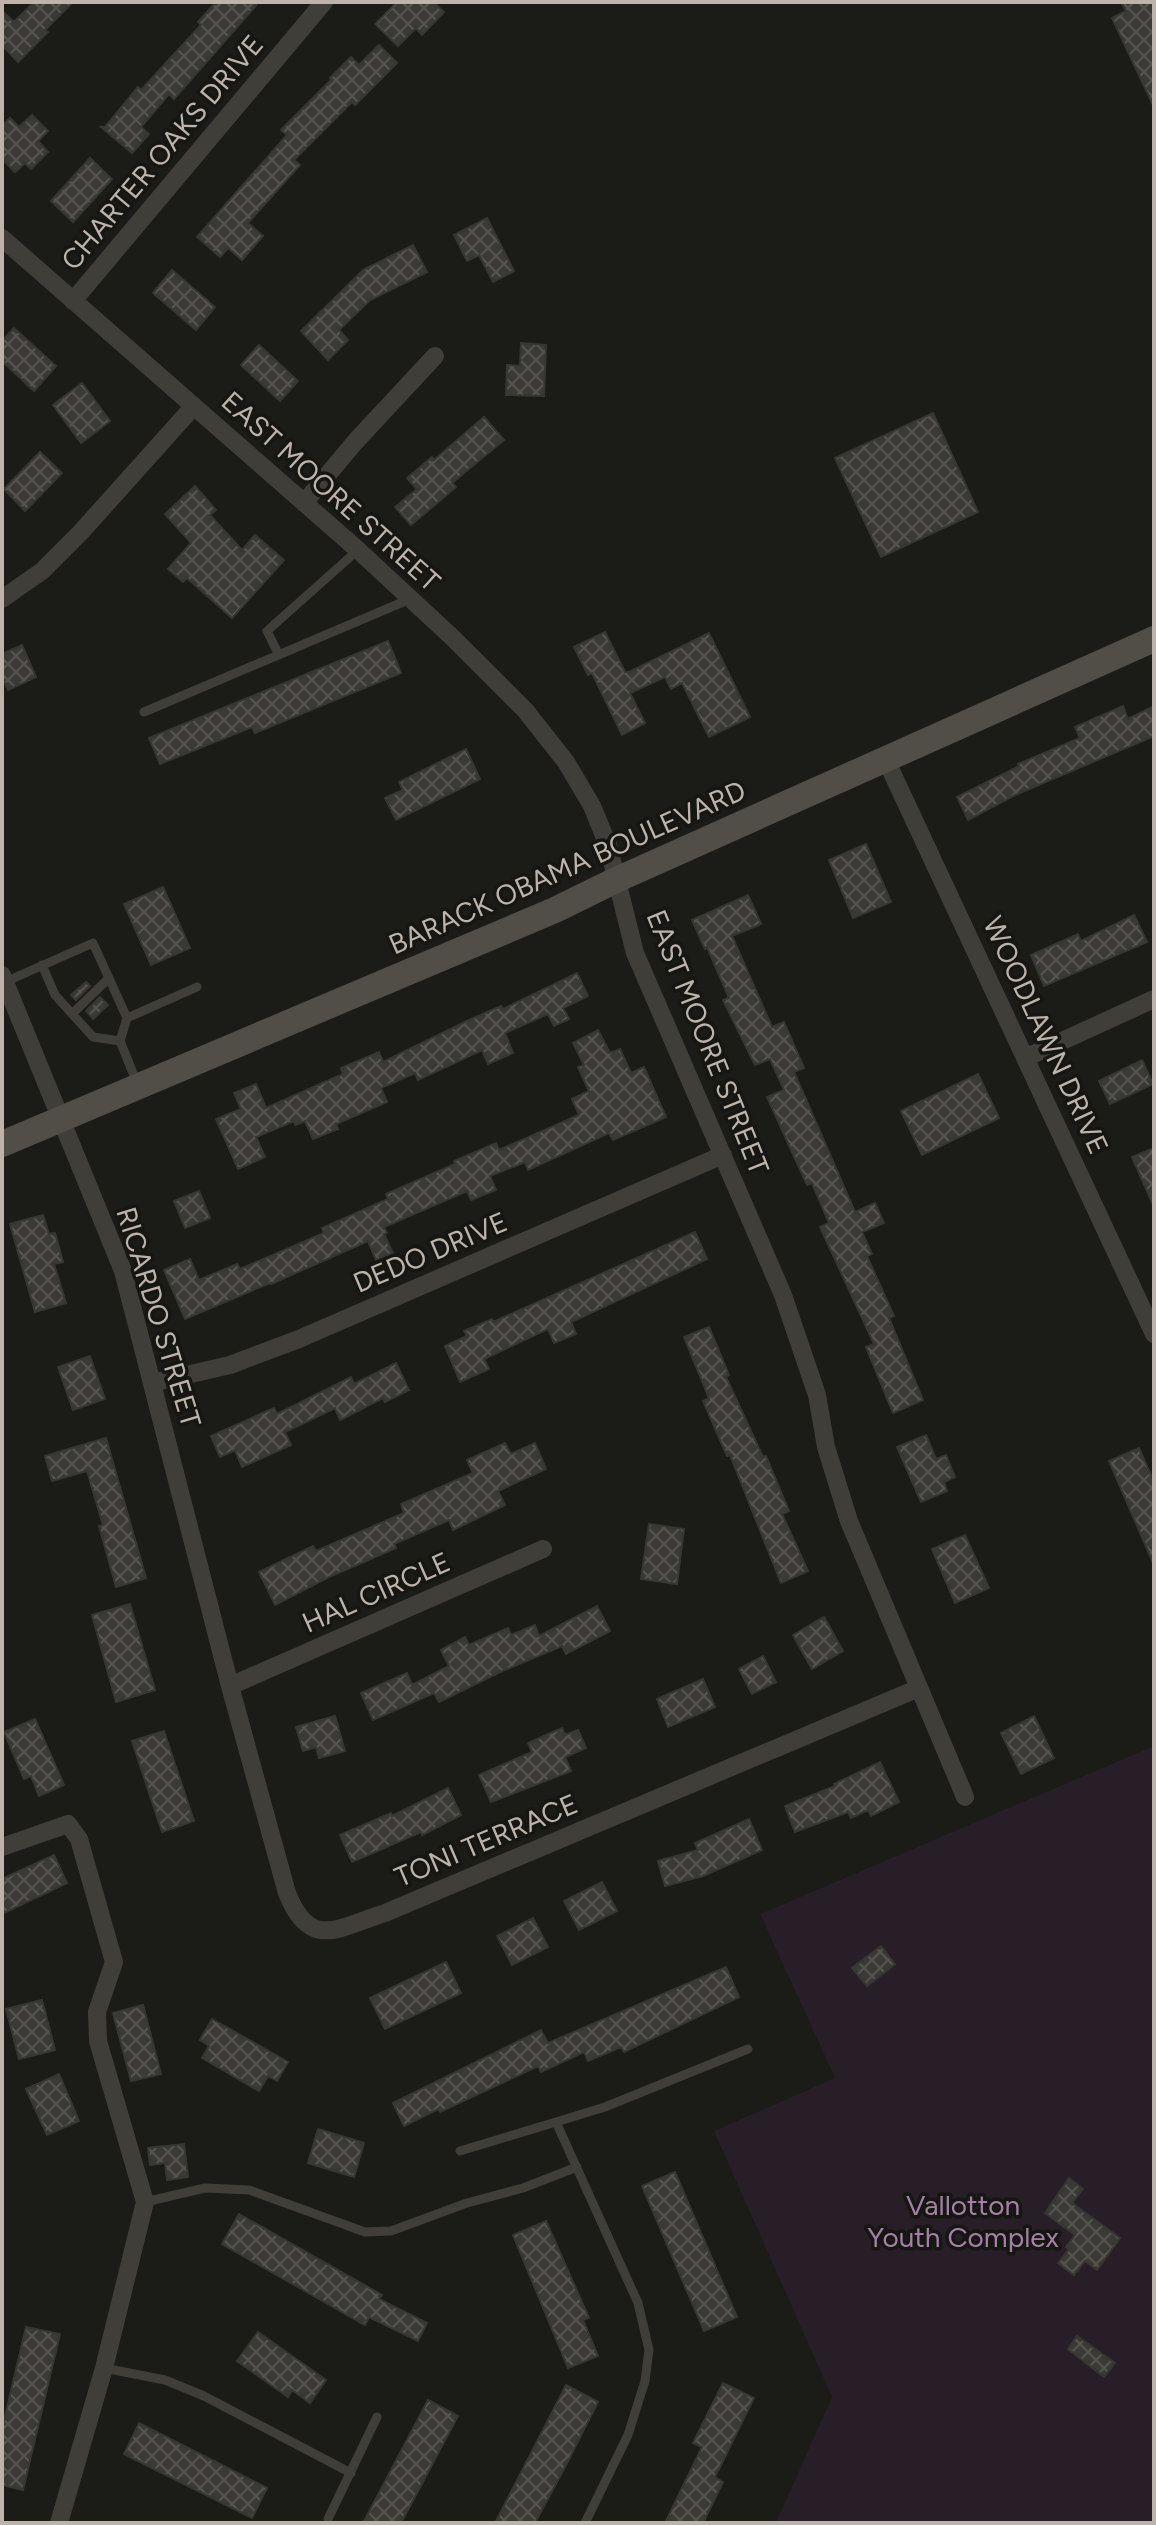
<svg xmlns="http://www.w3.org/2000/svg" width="1156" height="2525" viewBox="0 0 1156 2525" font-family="Figtree,sans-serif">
<defs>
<pattern id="building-cross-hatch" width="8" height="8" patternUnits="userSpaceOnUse" patternTransform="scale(2)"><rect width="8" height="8" fill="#3a3a35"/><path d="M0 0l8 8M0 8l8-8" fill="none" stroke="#555450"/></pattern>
</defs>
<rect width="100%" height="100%" fill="#1b1b18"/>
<!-- green -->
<path fill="#271e27" d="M1154,1746V2523H776L832,2397L714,2131L835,2078L760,1914Z"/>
<!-- building -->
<path fill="url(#building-cross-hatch)" stroke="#373732" stroke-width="2" d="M34,2H73L45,30L48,32L18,62L2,45V11L14,22Z
M216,2H259L174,99L169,94L141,127L149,134L132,153L101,127H105L138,87L141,90L201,25L198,22Z
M397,2H433L444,12L422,35L416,28L398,46L375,24Z
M1121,2H1154V107L1112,18L1126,11Z
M379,45L397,63L355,105L352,102L294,160L300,165L248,223L263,236L242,260L228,248L220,257L197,237L287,135L281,130L331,80L330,78L351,57L359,65Z
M32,115L48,131L38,141L48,152L31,169L25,163L15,172L2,159V126L10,118L19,127Z
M90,158L112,179L73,222L51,201Z
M487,218L514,271L493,282L479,255L467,261L454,235Z
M413,245L427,272L370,300L339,330L348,340L328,360L301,331L363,270Z
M172,270L215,307L196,330L153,293Z
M14,328L56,366L34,391L2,361V341Z
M521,343L546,345L544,396L506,395L507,365L520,366Z
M259,345L298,381L280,401L241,365Z
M82,383L110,421L81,443L53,405Z
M933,413L978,512L881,557L835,458Z
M484,417L504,440L452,483L456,487L411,525L395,507L417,489L407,478L432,457L434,460Z
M40,452L62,473L25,511L4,489Z
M195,486L216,510L210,515L242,550L255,535L284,560L232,618L187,578L183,582L168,569L191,543L165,514Z
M605,632L625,672H629L709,633L750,717L709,737L682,683L671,689L665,677L630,693L645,723L622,735L592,673L588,675L574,647Z
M388,641L401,673L255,733L252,727L160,764L149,738Z
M22,645L36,677L8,690L2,677V654Z
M1123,706L1128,719L1154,706V736L1015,795L968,820L957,797L1019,766L1018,764L1080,738L1075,727Z
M466,749L480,779L396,820L385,798L403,790L399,782Z
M866,844L891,902L853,918L829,860Z
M163,887L190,948L151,965L124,904Z
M748,895L761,924L732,936L772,1027L784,1022L804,1068L794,1072L855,1212L875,1203L884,1223L862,1232L872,1254L867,1256L894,1316L889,1318L923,1400L893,1413L866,1347L874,1344L820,1227L829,1223L812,1183L807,1185L767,1097L784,1090L770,1059L755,1065L723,1000L729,998L707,947L705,949L692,920Z
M1134,915L1147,942L1044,986L1031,955L1078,934L1081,941Z
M577,973L588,996L563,1008L569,1019L554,1026L548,1014L505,1033L513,1053L488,1064L482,1050L418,1080L415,1073L381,1088L387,1102L336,1124L338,1129L313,1139L305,1121L295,1125L294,1121L256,1137L265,1157L238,1169L216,1119L241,1109L234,1093L256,1084L266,1108L343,1074L341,1068L379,1052L383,1062L469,1020L501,1006L503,1009Z
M86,982L90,986L76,1000L71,995Z
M100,997L108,1005L93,1019L86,1011Z
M598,1030L610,1053L620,1049L631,1073L644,1067L666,1117L613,1140L609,1133L528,1170L525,1162L490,1176L496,1190L471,1200L467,1191L384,1227L387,1233L384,1234L393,1253L376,1260L368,1241L271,1284L270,1283L185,1319L164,1270L190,1259L199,1280L237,1264L240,1269L324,1233L322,1228L388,1199L386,1194L455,1164L454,1161L496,1143L499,1150L579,1115L572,1099L589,1091L578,1067L584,1065L573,1043Z
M1142,1060L1153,1084L1110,1104L1099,1081Z
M978,1074L999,1118L922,1155L901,1111Z
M1154,1148V1207L1132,1157Z
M199,1191L210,1218L185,1228L174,1201Z
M43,1215L49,1234L55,1233L63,1262L54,1264L66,1303L35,1312L10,1224Z
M695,1232L707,1259L571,1322L576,1334L554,1343L548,1329L505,1349L484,1359L489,1369L460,1382L445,1346L467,1336L464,1331L492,1319L493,1322Z
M709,1327L729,1375L726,1377L763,1457L766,1456L789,1511L782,1514L808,1571L781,1583L730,1455L727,1456L703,1401L709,1398L684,1337Z
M90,1356L105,1399L73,1410L58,1367Z
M396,1363L409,1390L385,1402L383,1398L340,1420L335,1408L285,1432L291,1445L242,1467L235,1450L220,1457L211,1436L274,1408L277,1414L351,1377L354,1384Z
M926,1435L936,1459L946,1455L955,1477L944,1482L947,1491L921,1502L897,1447Z
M106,1438L146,1578L116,1587L99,1526L103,1525L87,1471L52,1481L45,1456Z
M505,1443L511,1454L535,1443L546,1469L498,1491L505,1505L453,1530L449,1520L394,1544L396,1548L329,1577L275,1605L259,1572L313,1546L316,1551L404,1513L401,1504L473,1473L467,1460Z
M1139,1448L1154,1482V1565L1109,1461Z
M649,1524L684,1529L677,1584L641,1579Z
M965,1535L989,1588L955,1603L932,1549Z
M130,1604L155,1690L116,1702L92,1615Z
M597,1606L610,1631L566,1654L562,1646L498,1673L439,1702L434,1693L373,1720L361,1693L407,1673L412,1685L449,1666L441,1650L465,1637L469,1645L508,1628L511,1635L535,1625L539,1636Z
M824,1617L843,1651L812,1669L793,1635Z
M763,1656L776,1682L752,1694L739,1669Z
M703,1679L715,1707L668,1727L657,1699Z
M335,1716L345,1751L319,1758L316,1747L303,1751L296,1727Z
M1034,1716L1054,1758L1021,1774L1001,1733Z
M35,1719L64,1785L39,1796L31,1776L24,1779L4,1732Z
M562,1728L565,1735L578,1730L586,1748L565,1757L571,1771L491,1802L479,1775L532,1752L528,1743Z
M164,1731L194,1821L162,1832L132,1741Z
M880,1762L899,1802L871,1816L868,1810L851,1818L848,1812L795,1832L785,1806L835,1786L834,1784Z
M448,1788L461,1815L422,1835L421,1832L352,1862L340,1835L391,1813L392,1816Z
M749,1819L762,1850L703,1876L665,1886L658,1861L698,1850L695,1843Z
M54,1855L67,1883L2,1914V1879Z
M602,1882L617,1911L579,1930L564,1901Z
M533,1918L548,1947L512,1965L497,1936Z
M881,1946L895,1964L867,1986L852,1968Z
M446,1962L461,1993L385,2029L370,1998Z
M726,1967L739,1997L624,2052L621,2047L588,2061L584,2052L541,2072L538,2066L440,2112L438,2109L404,2126L393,2103L541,2030L548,2043Z
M42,2000L55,2050L19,2059L6,2009Z
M143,2005L161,2074L131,2081L113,2013Z
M212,2019L288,2062L277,2081L268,2076L259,2091L202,2058L209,2046L200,2040Z
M59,2074L79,2121L47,2135L26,2089Z
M318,2129L364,2143L354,2177L308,2163Z
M184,2144L188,2177L167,2180L165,2163L150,2165L148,2148Z
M675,2172L737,2317L704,2331L642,2186Z
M1069,2178L1083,2189L1072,2203L1120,2238L1097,2270L1085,2261L1074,2275L1058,2263L1069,2249L1066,2247L1075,2235L1045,2213Z
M239,2214L382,2295L379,2299L427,2323L418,2341L369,2317L365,2325L222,2244Z
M546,2221L589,2318L583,2320L598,2356L568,2368L513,2235Z
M26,2327L60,2334L23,2490L2,2485V2429Z
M258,2332L326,2380L310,2403L292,2390L288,2397L237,2361Z
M1077,2336L1115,2363L1104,2377L1068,2349Z
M723,2383L754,2398L715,2477L723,2482L703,2523H665L702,2447L693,2443Z
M566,2385L598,2402L566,2465L535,2523H495Z
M428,2400L458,2416L401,2523H363Z
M139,2423L267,2488L252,2518L124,2454Z"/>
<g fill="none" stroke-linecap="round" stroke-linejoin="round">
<!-- service -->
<path stroke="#403e39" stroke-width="9" d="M279,655L267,631L358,550
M144,712L410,599
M42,965L55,995L93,1037L120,1041
M5,982L93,943L127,1018L120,1041L137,1083
M72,1014L109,978
M127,1018L197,987
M556,2122L605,2107L748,2049
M460,2151L556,2122L638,2303L649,2350L645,2381L628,2435L585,2523
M145,2202L205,2188L249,2190L365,2232L391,2231L467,2203L523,2188L577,2167
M104,2368L165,2380L204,2396L351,2473
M328,2519L377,2417"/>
<!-- minor -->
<path stroke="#403e39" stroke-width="18" d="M2,238L358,550L454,639L525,710L566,762L592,806L608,845L635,953L783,1295L817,1395L826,1447L849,1521L965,1797
M73,301L324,2
M304,503L355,442L435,356
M2,599L42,571L81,532L194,406
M886,760L1154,1334
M2,975L123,1271L230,1686L287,1893C310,1951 338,1928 385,1913L919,1688
M1025,1058L1154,999
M152,1383L230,1365L299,1339L723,1155
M230,1686L543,1549
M2,1847L68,1824L79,1839L114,1962L97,2012L98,2041L145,2202L104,2368L59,2523"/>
<!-- secondary -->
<path stroke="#514d47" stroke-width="26" d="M2,1144L555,910L616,880L1154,639"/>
</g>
<g text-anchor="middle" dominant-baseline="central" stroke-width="7" stroke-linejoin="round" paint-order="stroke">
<!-- street labels -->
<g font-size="28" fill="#bcb4aa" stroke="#161613">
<text transform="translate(162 152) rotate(-50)">CHARTER OAKS DRIVE</text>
<text transform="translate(331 491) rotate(42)">EAST MOORE STREET</text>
<text transform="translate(567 867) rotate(-24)">BARACK OBAMA BOULEVARD</text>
<text transform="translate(1046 1035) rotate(65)">WOODLAWN DRIVE</text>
<text transform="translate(708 1042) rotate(68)">EAST MOORE STREET</text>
<text transform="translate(430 1252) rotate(-23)">DEDO DRIVE</text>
<text transform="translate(159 1317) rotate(73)">RICARDO STREET</text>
<text transform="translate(376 1592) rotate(-24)">HAL CIRCLE</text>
<text transform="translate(486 1840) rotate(-23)">TONI TERRACE</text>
</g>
<!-- park labels -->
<g font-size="28" fill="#a67fa9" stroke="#161613">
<text x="963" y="2205">Vallotton<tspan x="963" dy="32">Youth Complex</tspan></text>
</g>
</g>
<!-- border -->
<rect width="1156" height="2525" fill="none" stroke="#bcb4aa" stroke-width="8"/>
</svg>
